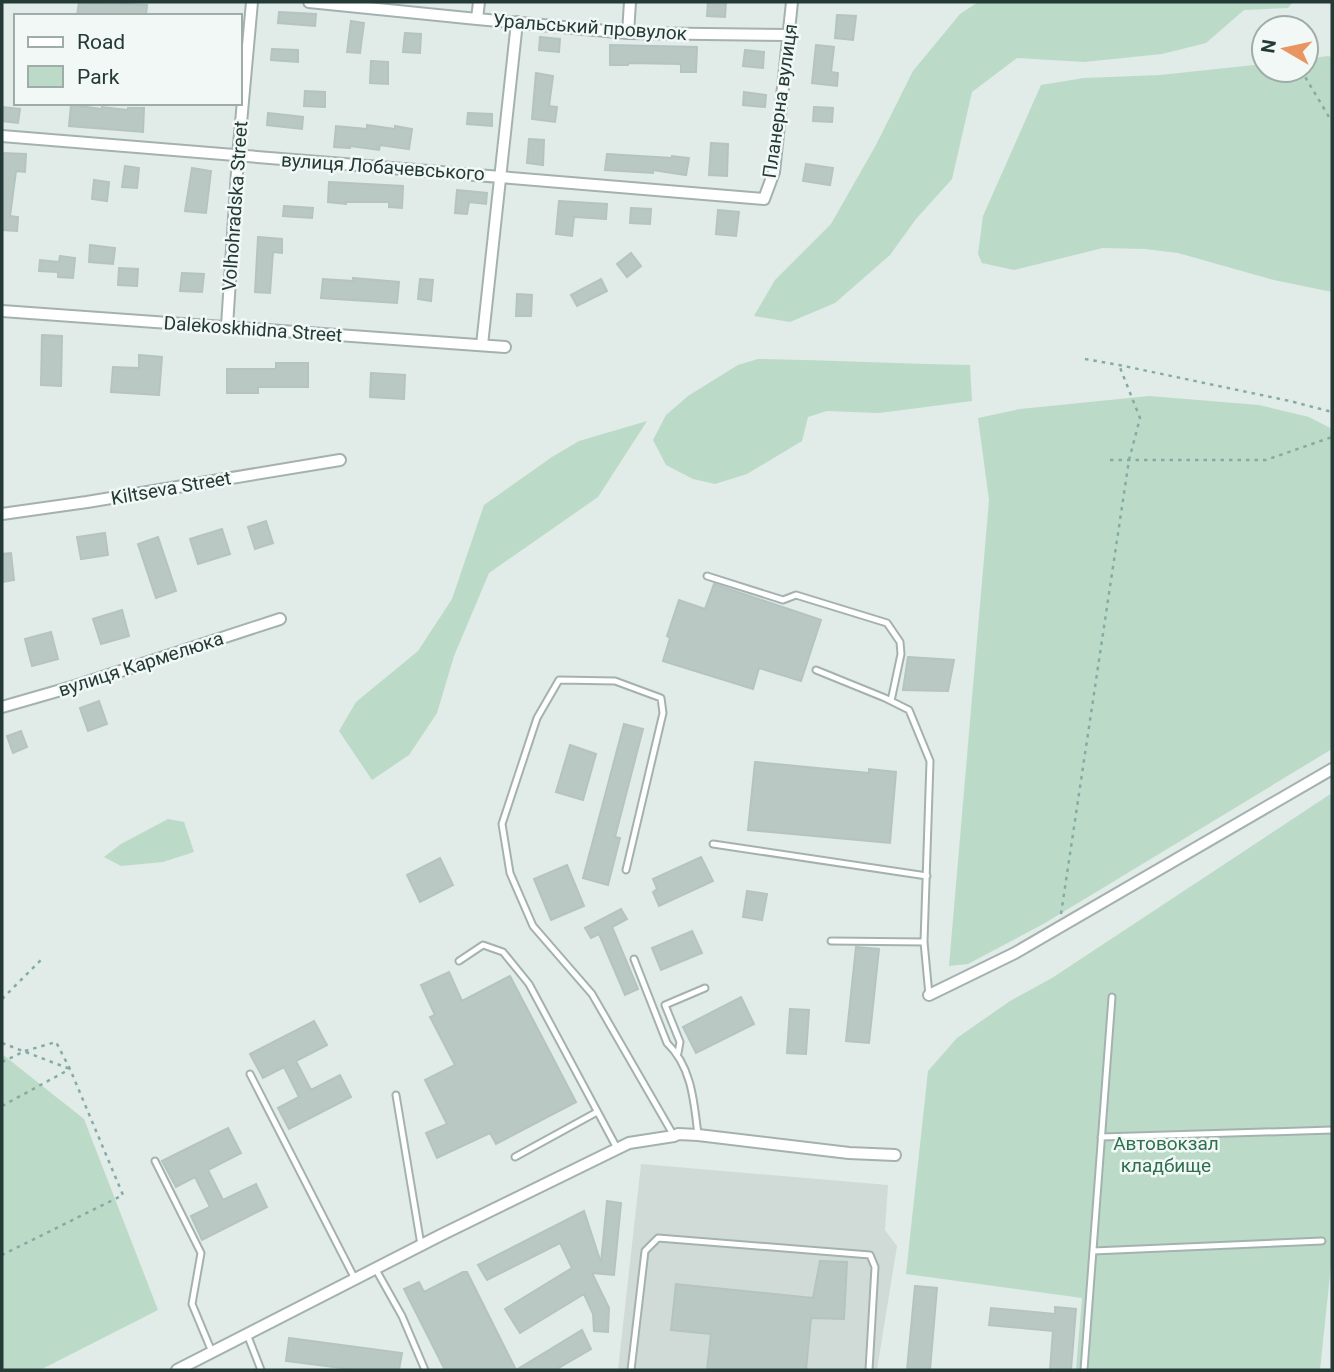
<svg xmlns="http://www.w3.org/2000/svg" width="1334" height="1372" viewBox="0 0 1334 1372" font-family="Roboto,sans-serif">
<rect width="100%" height="100%" fill="#e1ebe8"/>
<!-- built -->
<path fill="#d0dbd7" d="M641,1164L888,1185L885,1230L897,1246L877,1370H618Z"/>
<!-- green -->
<path fill="#bbdbc8" d="M978,2H1293L1288,8L1244,10L1206,43L1162,54L1084,62L1017,58L972,92L952,179L916,219L890,255L835,303L790,322L754,316L775,280L831,224L876,145L913,71L960,14Z
M1328,56L1332,57V292L1274,280L1178,253L1145,249L1103,248L1014,270L982,263L978,254L983,216L1041,85L1084,78L1160,75L1264,64V70H1306V59Z
M758,359C829,360 899,364 970,365L972,401L879,413L827,411L808,417L802,441L747,474L715,484L693,479L666,465L653,440L666,415L688,396L738,365Z
M1149,396L1259,405L1309,417L1332,429V749L1045,923L968,964L949,966L989,500L978,418L1020,409Z
M647,421L598,497L489,573L454,656L437,713L409,755L372,780L339,731L356,702L418,651L452,599L484,505L552,457L579,441Z
M1332,793V1256L1320,1370H1076L1082,1298L906,1274L928,1071L957,1038L1010,1001L1052,978Z
M168,819L184,822L194,852L163,862L121,866L104,857L121,844Z
M2,1054L84,1119L158,1310L40,1370H2Z"/>
<!-- building -->
<path fill="#bac8c4" stroke="#b4c4c0" stroke-width="2" d="M79,2L147,5L146,16H77Z
M708,2H726L725,17L707,16Z
M279,12L316,14L315,26L278,23Z
M837,15L856,16L853,40L835,38Z
M351,21L364,23L360,53L347,52Z
M405,33L421,34L420,53L403,52Z
M540,37L560,39L559,52L539,50Z
M610,45L697,47L696,72H681V64L628,63V65H610Z
M816,45L834,47L831,72L838,73L837,86L812,83Z
M272,49L298,50V62L271,60Z
M745,50L764,52L763,68L743,66Z
M371,61L388,62V84L370,83Z
M536,73L553,76L549,106L557,107L555,122L532,119Z
M305,91L325,92V107L304,106Z
M744,92L766,95L765,107L743,105Z
M71,105L102,109V107L128,110V108H144L143,132L69,126Z
M2,107L20,109L18,123L2,121Z
M814,107L833,108L832,122L813,121Z
M268,113L303,117L302,129L267,125Z
M468,113L492,114V126L467,124Z
M367,125L395,129V126L412,129L409,149L380,145L379,150L350,146V148L334,147L336,126L367,129Z
M529,139L544,140L543,165L527,163Z
M711,143L728,144L727,176L709,175Z
M2,153L26,154L25,172L16,171L10,216L18,217L17,231L2,230Z
M607,154L672,158V156L689,158L686,175L653,170V173L605,170Z
M806,164L833,168L830,185L803,181Z
M125,166L139,168L137,188L122,187Z
M192,168L211,171L206,213L185,211Z
M94,180L109,182L107,201L92,199Z
M329,182L403,186L402,208L389,207V202H346V204L328,202Z
M457,190L487,193L486,204L469,202L467,214L455,213Z
M559,201L607,204L606,219L574,217L572,236L556,234Z
M284,206L313,208L312,218L283,216Z
M631,208L651,209L650,224L630,223Z
M718,210L739,212L736,236L716,234Z
M258,237L282,239V253L273,252L270,293L255,292Z
M90,245L115,248L113,264L89,262Z
M631,253L641,266L627,277L617,264Z
M60,256L75,258L73,278L58,277V272L39,271L40,260L59,262Z
M119,268L138,269L137,286L118,285Z
M182,273L204,274L202,292L180,291Z
M353,278L399,282L397,303L321,298L323,279L353,281Z
M420,279L433,280L431,301L418,299Z
M601,279L607,291L577,306L571,295Z
M517,294L532,295L531,316H516Z
M42,335L62,336L61,386L41,385Z
M139,355L162,357L159,395L111,392L113,367L139,368Z
M276,363H308V387H258V393H227V369H276Z
M371,373L405,375L404,399L370,397Z
M266,521L273,543L255,549L248,527Z
M222,529L230,554L198,564L190,539Z
M105,533L108,555L81,559L77,537Z
M158,537L176,591L156,598L138,544Z
M11,553L14,580L2,582V554Z
M714,584L821,620L801,681L759,668L753,689L663,661L670,638L667,636L679,600L705,609Z
M122,610L129,636L101,644L93,619Z
M51,632L58,659L32,666L25,639Z
M908,657L954,660L948,691L903,690Z
M99,701L107,724L88,731L80,708Z
M624,724L643,729L615,837L620,838L608,885L583,878Z
M21,731L27,747L13,753L7,736Z
M570,745L596,754L583,800L556,792Z
M755,762L869,773V769L896,772L890,843L748,830Z
M701,857L713,881L659,906L653,892L657,889L653,879Z
M440,858L453,885L420,902L407,875Z
M567,865L584,906L551,920L534,879Z
M747,891L767,894L762,920L743,917Z
M621,909L627,919L612,927L638,989L625,995L599,934L591,938L585,928Z
M692,931L702,953L661,970L652,948Z
M856,947L879,949L869,1043L846,1041Z
M449,972L462,1001L510,976L576,1102L496,1144L490,1133L437,1158L426,1133L447,1124L425,1080L455,1065L430,1017L435,1015L421,985Z
M741,997L754,1024L696,1053L683,1027Z
M790,1009L809,1010L806,1054L787,1053Z
M314,1021L327,1045L296,1061L311,1090L340,1075L351,1097L289,1129L278,1108L299,1097L284,1067L263,1078L250,1054Z
M228,1128L241,1153L208,1170L223,1200L256,1184L267,1207L202,1240L191,1216L210,1207L195,1177L176,1187L162,1161Z
M607,1201L621,1203L614,1275L592,1273L609,1308L608,1332L594,1331L593,1314L584,1294L520,1333L505,1309L572,1268L560,1243L487,1280L478,1265L584,1211L601,1263Z
M820,1261L847,1262L844,1319L811,1318L806,1370H707L711,1334L671,1330L676,1284L813,1298Z
M463,1272H467L516,1370L582,1330L591,1349L555,1370H445L404,1289L419,1282L424,1292Z
M915,1286L937,1288L930,1370H907Z
M1055,1307L1076,1309L1071,1370H1050L1053,1331L989,1325L991,1308L1055,1314Z
M289,1338L402,1353L399,1370H357L286,1361Z"/>
<g fill="none" stroke-linecap="round" stroke-linejoin="round">
<defs>
<path id="service" d="M707,576L783,600L796,595L887,623L900,642L901,654L891,701
M816,670L885,698L909,710L930,761L924,942L929,995
M713,844L927,876
M626,870L663,713L661,698L615,681L559,680L537,718L502,824L510,873L533,926L592,994L674,1136
M831,941L924,942
M634,959L667,1043C692,1067 694,1102 698,1135
M459,961L483,945L503,952L529,984L618,1150
M678,1053L680,1042L665,1005L705,988
M250,1074L355,1279
M396,1095L421,1245
M1101,1137L1332,1130
M515,1157L597,1112
M155,1161L201,1253L192,1304L212,1352
M1093,1251L1322,1241
M375,1268L402,1316L425,1370
M247,1334L261,1370
M631,1370L645,1251L658,1238L870,1255L875,1267L869,1370
M1084,1370L1112,997"/>
<path id="minor" d="M309,2L477,19L628,33L789,35
M477,19L479,2
M628,33L630,2
M2,136C256,158 510,176 764,199L774,172L792,2
M2,311L505,347
M227,326L238,156L252,2
M482,345L517,22
M2,514L87,502L340,460
M2,707L75,686L280,619
M929,995L1015,953L1332,769
M177,1370L441,1235L629,1143L674,1136L678,1134L698,1135L849,1153L895,1155"/>
</defs>
<!-- service casing -->
<use href="#service" stroke="#a4b2af" stroke-width="9"/>
<!-- minor casing -->
<use href="#minor" stroke="#a4b2af" stroke-width="14"/>
<!-- path -->
<path stroke="#84aca5" stroke-width="2.5" stroke-dasharray="3.5 5" stroke-linecap="butt" d="M1301,70L1332,122
M1085,359L1119,365L1290,401L1332,412
M1110,460H1266L1332,437
M1061,914L1129,460L1140,418L1119,365
M2,999L42,959
M2,1043L70,1069
M2,1062L25,1051L56,1042L70,1069L123,1195L2,1255
M2,1106L70,1069"/>
<!-- service -->
<use href="#service" stroke="#fff" stroke-width="5"/>
<!-- minor -->
<use href="#minor" stroke="#fff" stroke-width="10"/>
</g>
<g text-anchor="middle" dominant-baseline="central" stroke-width="5" stroke-linejoin="round" paint-order="stroke">
<!-- street labels -->
<g font-size="19" fill="#233a37" stroke="#f2f8f5">
<text transform="translate(590 27) rotate(4)">Уральський провулок</text>
<text transform="translate(780 101) rotate(-82)">Планерна вулиця</text>
<text transform="translate(383 167) rotate(4)">вулиця Лобачевського</text>
<text transform="translate(235 206) rotate(-86)">Volhohradska Street</text>
<text transform="translate(253 329) rotate(4)">Dalekoskhidna Street</text>
<text transform="translate(171 488) rotate(-10)">Kiltseva Street</text>
<text transform="translate(141 664) rotate(-18)">вулиця Кармелюка</text>
</g>
<!-- park labels -->
<g font-size="19" fill="#2f6f50" stroke="#f2f8f5">
<text x="1166" y="1143">Автовокзал<tspan x="1166" dy="22">кладбище</tspan></text>
</g>
</g>
<!-- border -->
<rect width="1334" height="1372" fill="none" stroke="#233a37" stroke-width="7"/>
<!-- legend -->
<rect x="14" y="14" width="228" height="91" fill="#f2f8f5" stroke="#9faca9" stroke-width="2"/>
<rect x="28" y="37" width="35" height="10" fill="#ffffff" stroke="#9faca9" stroke-width="2"/>
<text x="77" y="49" font-size="21" fill="#233a37">Road</text>
<rect x="28" y="66" width="35" height="21" fill="#bbdbc8" stroke="#9faca9" stroke-width="2"/>
<text x="77" y="84" font-size="21" fill="#233a37">Park</text>
<!-- north arrow -->
<g transform="translate(1285 49) rotate(279)"><circle r="33" fill="#f2f8f5" stroke="#9faca9" stroke-width="2"/>
<path d="M0-5L12 26L0 18L-12 26Z" fill="#e99561"/>
<text y="-10" font-size="19" font-weight="bold" text-anchor="middle" fill="#233a37">N</text>
</g>
</svg>
